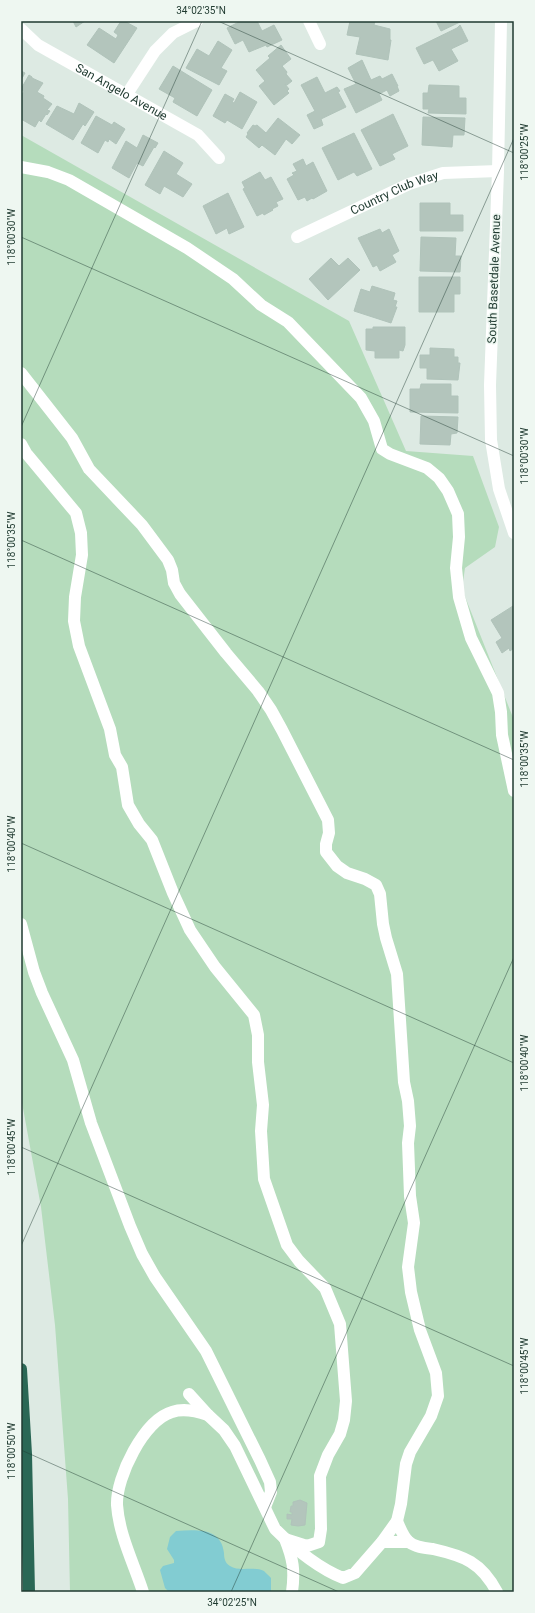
<svg xmlns="http://www.w3.org/2000/svg" width="535" height="1613" viewBox="0 0 535 1613" font-family="Roboto,sans-serif">
<rect width="100%" height="100%" fill="#ddeae3"/>
<!-- green -->
<path fill="#b5dcbc" d="M21,135L349,321L406,451L473,456L499,527L495,547L465,568L462,589L514,720V1592H70L68,1499L55,1325L41,1207L21,1097Z"/>
<!-- water -->
<path fill="#82ccd2" d="M176,1531C196,1530 221,1527 224,1553C224,1558 225,1563 230,1566C239,1572 253,1566 264,1571C266,1573 269,1576 271,1578V1592H169L165,1588L160,1570L163,1566L174,1563V1560L167,1549L170,1537Z"/>
<!-- building -->
<path fill="#b3c5bc" stroke="#b0c3ba" d="M73,21H85L76,27Z
M121,21H124L137,28L114,63L87,45L99,28L116,39L118,35L114,32Z
M241,21H257L262,31L274,25L282,40L267,47L266,45L249,52L243,40L235,44L227,28Z
M350,21H375L374,25L390,29V40H391L388,60L356,54L360,37L347,35Z
M436,21H460V22L441,31Z
M460,25L468,41L451,49L458,61L439,71L433,60L424,64L416,48L457,28Z
M218,41L232,50L221,68L227,71L219,85L186,68L197,49L209,56Z
M281,45L291,59L282,66L287,72L286,74L292,81L287,85L285,84L289,89L287,91L289,93L274,105L259,86L265,81L256,70L270,58L268,56Z
M362,60L371,80L380,76L382,79L392,74L398,86H397L399,91L390,96L387,90L379,94L382,100L356,113L344,89L356,84L348,68Z
M173,66L212,90L197,116L173,102L175,98L159,89Z
M21,71L25,73L21,80Z
M29,75L32,77V78L43,83L37,92L44,96L43,98L52,104L47,110L50,111L47,115L46,114L41,122L39,120L35,127L21,119V97L24,91L21,89Z
M317,77L325,93L337,87L340,91L338,92L346,107L321,119L323,125L314,129L307,115L315,111L301,85Z
M429,85L459,86V98H466V114L428,113L429,109H423V93H428Z
M240,92L257,102L242,129L227,120L225,123L213,116L225,94L234,99L232,102L234,103Z
M79,103L94,112L85,126L83,124L73,140L46,124L57,106L74,114Z
M393,114L408,146L392,154L395,159L380,166L361,130Z
M96,116L112,125L114,122L125,129L116,144L109,139L108,142L105,140L98,153L81,143Z
M423,117L465,118L464,135H453L452,147L422,145Z
M278,118L300,135L292,144L286,139L275,155L262,145L259,148L246,137L248,134L247,133L253,125L255,126L257,125L266,133Z
M354,133L372,169L357,176L354,172L338,180L322,148Z
M143,135L158,143L155,148L154,147L143,166L137,163L129,178L112,168L126,141L137,148Z
M164,151L183,163L176,174L192,184L183,197L164,186L160,194L145,185Z
M303,159L306,166L313,162L327,191L313,199L312,198L307,201L305,197L298,200L287,179L294,175L292,173L297,171L293,164Z
M260,172L265,180L271,177L283,199L276,202L278,206L272,209L273,210L264,215L263,213L257,216L243,189L245,188L242,182Z
M228,193L244,227L229,234L227,228L216,234L203,206Z
M420,203H450V215H463V231H420Z
M380,229L382,233L389,229L399,251L392,255L396,262L380,271L377,265L373,267L358,238Z
M421,237L456,238L455,256H461L460,272L420,271Z
M331,258L339,266L348,258L360,270L328,300L309,279Z
M419,277H460V294H454V312H419Z
M372,286L395,293L393,300L397,301L395,307H397L391,323L354,311L361,289L370,292Z
M373,327H405V345L403,351L399,350V358H375V351L366,350V329H373Z
M430,348L454,349V357H458V363H460L458,380L427,379V368H420V355H430Z
M421,384H451V396H458V413L410,412V389H420Z
M421,416L458,417L457,433L451,434L450,445L420,444Z
M513,606L514,608V648L510,651L509,648L502,653L496,642L502,638L491,620Z
M300,1500L307,1503L305,1525L298,1526L291,1525L292,1519H287V1514L292,1515V1512H290L291,1506H293V1502Z"/>
<g fill="none" stroke-linecap="round" stroke-linejoin="round">
<!-- minor -->
<g stroke="#fff" stroke-width="12">
<path d="M309,21L320,44"/>
<path d="M501,21L498,171L490,385L491,440L499,489L514,533"/>
<path id="s1" d="M21,29L38,45L198,135L219,158"/>
<path d="M127,94L155,51L173,33L197,21"/>
<path d="M21,167L48,172L69,180L187,248L233,279L261,305L288,322L361,398L374,421L382,449L390,454L427,468L439,478L448,491L458,514L459,537L456,568L459,597L471,638L498,693L501,712L502,735L514,791"/>
<path id="s2" d="M297,237L409,184L443,173L498,171"/>
<path d="M21,373L72,438L89,469L142,525L168,560L172,570L174,583L180,594L226,653L258,691L271,710L282,730L328,820L329,833L326,844V852L337,866L347,873L365,879L376,885L380,894L383,924L386,938L397,974L404,1082L408,1101L410,1126L408,1143L409,1169L410,1196L414,1223L408,1267L411,1292L420,1330L436,1373L438,1396L431,1416L410,1452L406,1464L401,1504L397,1521L382,1542L355,1573L343,1578C318,1568 294,1548 275,1529L235,1446L224,1430L208,1415L189,1394"/>
<path d="M21,444L26,453L76,513L81,533L82,555L75,597L74,621L79,646L110,729L115,755L122,767L128,805L139,824L152,840L173,893L190,930L215,967L254,1015L258,1035V1062L263,1105L261,1131L264,1179L287,1245L299,1261L325,1288L340,1324L346,1401L344,1420L340,1434L328,1455L320,1476L321,1529L319,1542L307,1546L285,1539C293,1559 295,1570 292,1592"/>
<path d="M21,924L34,972L42,993L73,1060L91,1123L130,1226L142,1254L155,1277L206,1351L260,1460L270,1482L271,1492L265,1507"/>
<path d="M397,1521C400,1528 403,1537 409,1542C415,1547 425,1548 433,1549C464,1556 481,1562 497,1592"/>
<path d="M382,1542H409"/>
<path d="M143,1592C134,1564 119,1535 117,1505C116,1477 144,1420 172,1412C184,1408 196,1411 208,1415"/>
</g>
<!-- highway -->
<path stroke="#2a6755" stroke-width="12" d="M21,1369L26,1454L29,1592"/>
</g>
<!-- ticks -->
<path fill="none" stroke="#1f3a30" stroke-width="1" stroke-opacity="0.45" d="M218,21L514,153M21,237L514,456M21,427L202,21M21,540L514,760M21,843L514,1063M21,1147L514,1366M21,1246L514,138M21,1450L339,1592M231,1592L514,957"/>
<g text-anchor="middle" dominant-baseline="central" stroke-width="3" stroke-linejoin="round" paint-order="stroke">
<!-- street labels -->
<g font-size="12" fill="#1f3a30" stroke="#eef7f1">
<text stroke="none"><textPath href="#s1" startOffset="119">San Angelo Avenue</textPath></text>
<text stroke="none"><textPath href="#s2" startOffset="107">Country Club Way</textPath></text>
<text transform="translate(494 279) rotate(-88)">South Basetdale Avenue</text>
</g>
</g>
<!-- border -->
<rect width="535" height="1613" fill="none" stroke="#eef7f1" stroke-width="44"/>
<rect x="22" y="22" width="491" height="1569" fill="none" stroke="#1f3a30" stroke-width="1.5"/>
<g font-size="10" text-anchor="middle" fill="#1f3a30">
<text x="201" y="14">34°02'35"N</text>
<text transform="translate(524 152) rotate(-90)" y="4">118°00'25"W</text>
<text transform="translate(11 237) rotate(-90)" y="4">118°00'30"W</text>
<text transform="translate(524 456) rotate(-90)" y="4">118°00'30"W</text>
<text transform="translate(11 540) rotate(-90)" y="4">118°00'35"W</text>
<text transform="translate(524 759) rotate(-90)" y="4">118°00'35"W</text>
<text transform="translate(11 844) rotate(-90)" y="4">118°00'40"W</text>
<text transform="translate(524 1063) rotate(-90)" y="4">118°00'40"W</text>
<text transform="translate(11 1147) rotate(-90)" y="4">118°00'45"W</text>
<text transform="translate(524 1366) rotate(-90)" y="4">118°00'45"W</text>
<text transform="translate(11 1451) rotate(-90)" y="4">118°00'50"W</text>
<text x="232" y="1606">34°02'25"N</text>
</g>
</svg>
